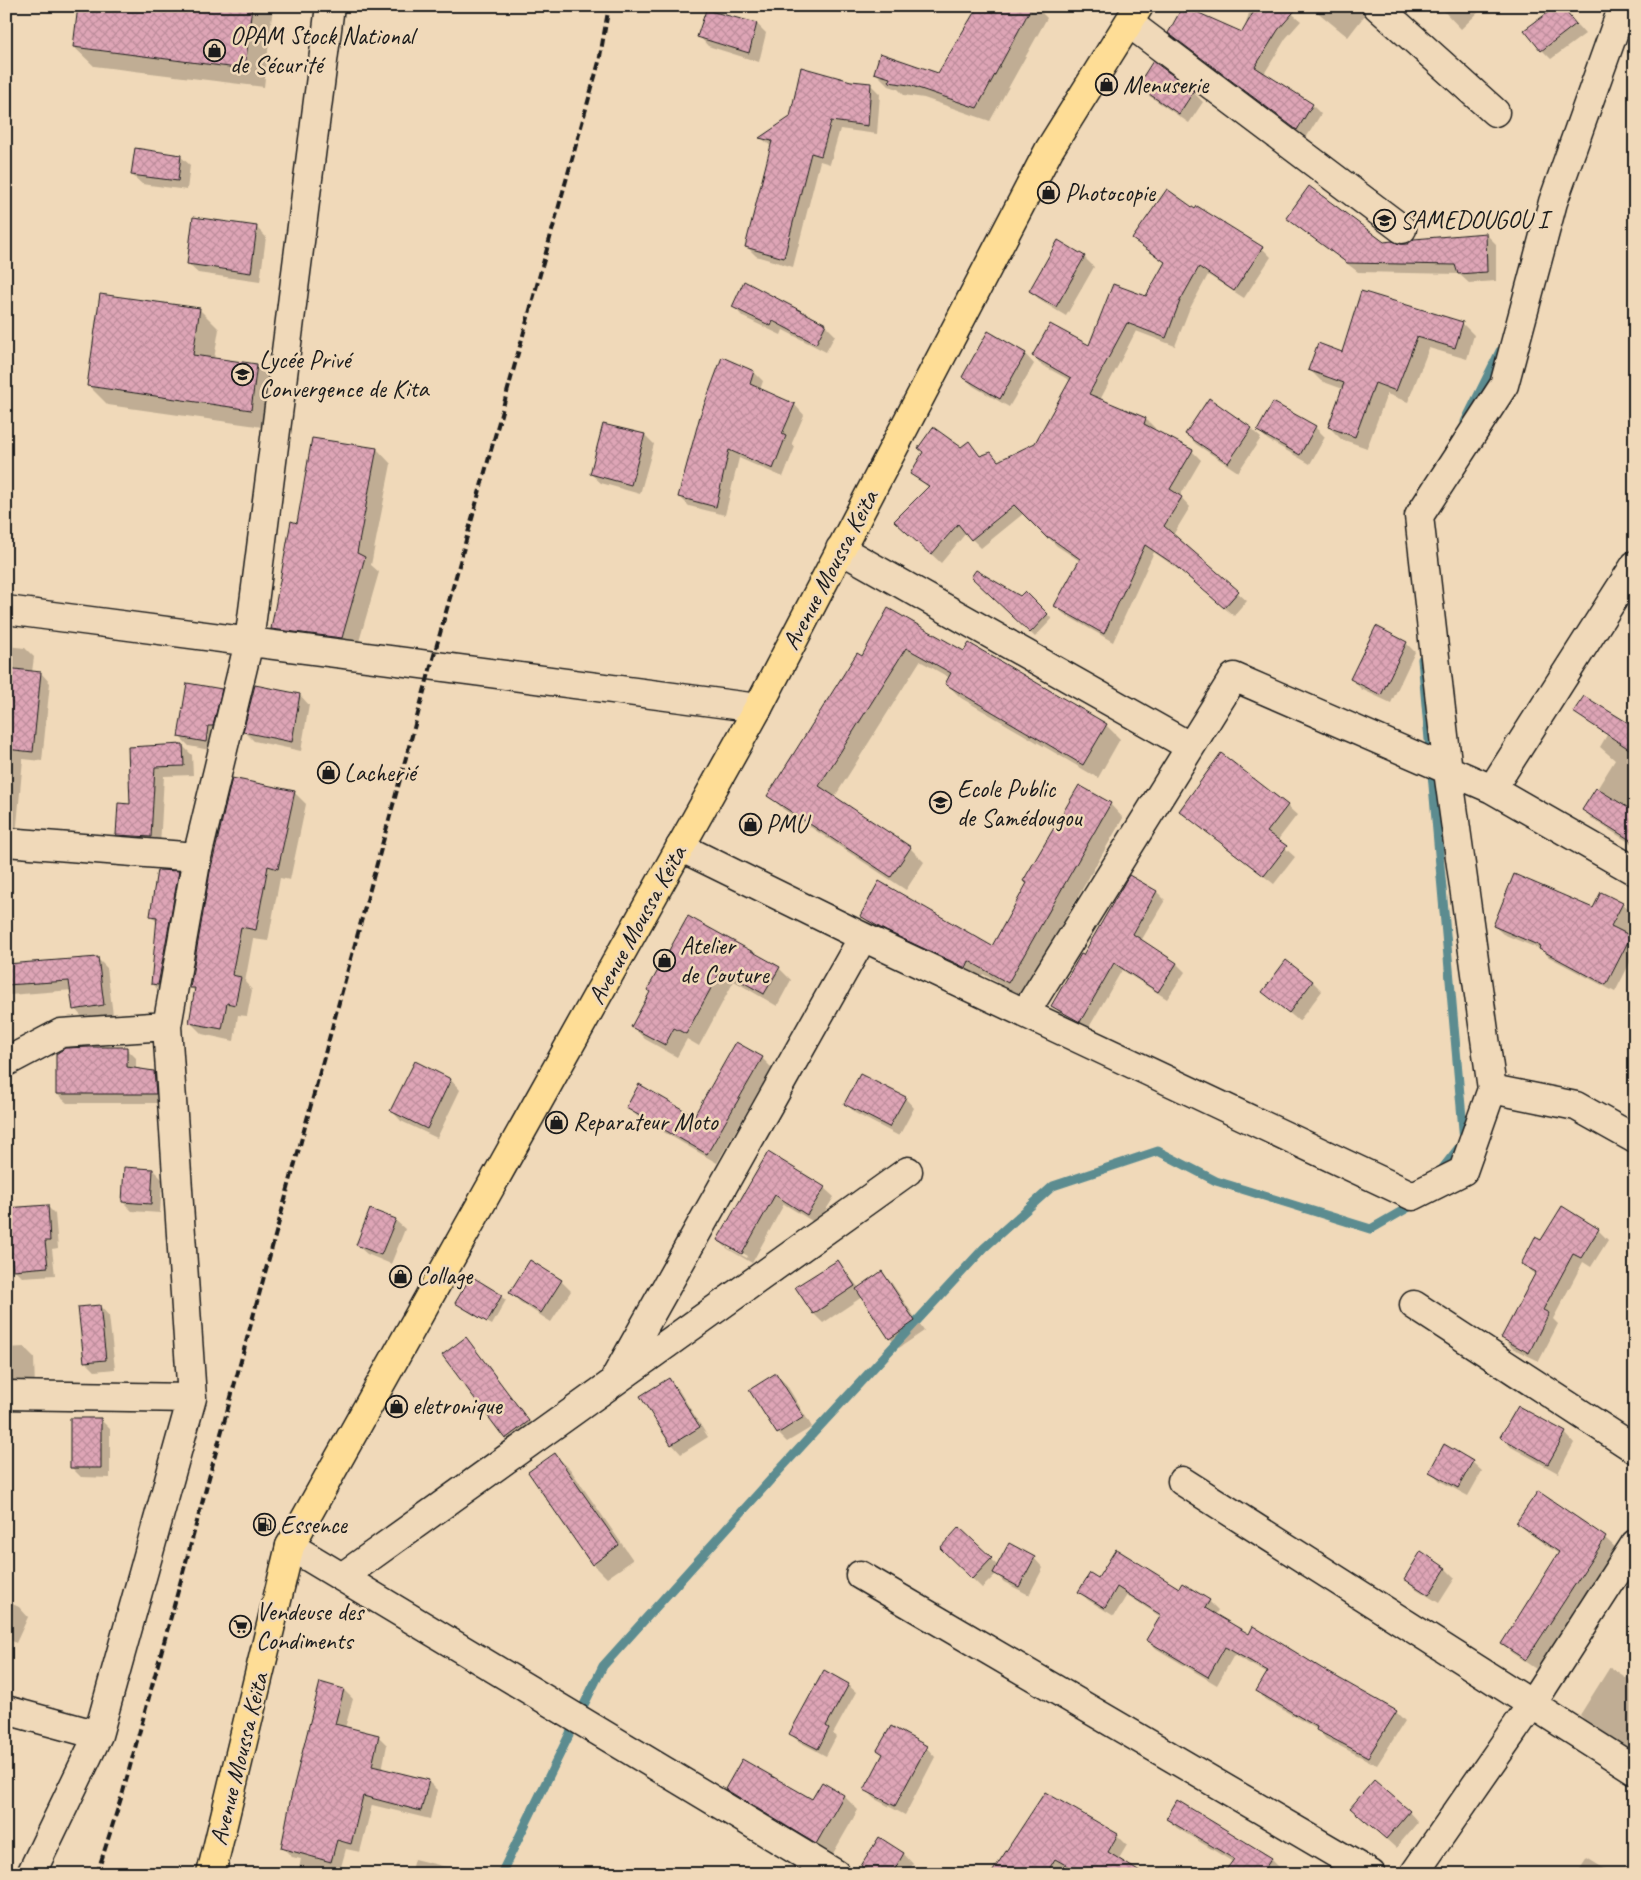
<svg xmlns="http://www.w3.org/2000/svg" width="1641" height="1880" viewBox="0 0 1641 1880" font-family="Caveat,sans-serif">
<defs>
<pattern id="building-cross-hatch" width="8" height="8" patternUnits="userSpaceOnUse" patternTransform="scale(1.25)"><rect width="8" height="8" fill="#dea5b6"/><path d="M0 0l8 8M0 8l8-8" fill="none" stroke="#be8d9c"/></pattern>
</defs>
<rect width="100%" height="100%" fill="#f0d9b9"/>
<filter id="ink" filterUnits="userSpaceOnUse"><feTurbulence type="fractalNoise" baseFrequency=".02" numOctaves="2"/><feDisplacementMap in="SourceGraphic" scale="10" xChannelSelector="R" yChannelSelector="G"/><feConvolveMatrix kernelMatrix="1 2 1 2 8 2 1 2 1" color-interpolation-filters="sRGB"/></filter>
<g filter="url(#ink)">
<!-- shadow -->
<path fill="#0003" fill-rule="evenodd" d="M79,6H273L264,87L94,66L74,47Z
M979,6H1035L1047,18L990,121L924,98L904,95L898,89L889,86L875,72L939,74Z
M1251,6H1283L1301,21L1286,38L1264,74L1312,105L1321,114L1306,138L1169,32L1243,34Z
M1310,6H1356L1365,15L1348,37Z
M1439,6H1485L1461,29Z
M707,11L757,24L766,33L759,62L708,46L699,36Z
M1569,16L1585,34L1551,59L1542,50Z
M850,83L870,84L880,94L877,134L840,129L830,164L820,161L793,267L756,256L747,247L772,147L761,138Z
M1139,85L1193,92L1203,102L1189,123L1148,95Z
M180,156L190,165L187,190L142,184L132,175Z
M1195,211L1262,248L1271,257L1244,298L1208,275L1189,310L1175,346L1136,331L1100,400L1146,419L1155,428L1154,431L1192,451L1201,460L1180,496L1190,507L1173,535L1247,601L1234,616L1182,572L1154,552L1113,642L1064,614L1055,606L1080,561L1057,546L1024,513L981,548L966,533L941,563L905,530L929,488L912,474L969,443L981,457L999,462L1036,444L1071,381L1042,365L1033,356L1090,347L1147,298L1165,263L1134,239Z
M1288,218L1400,246L1486,234L1496,244V281L1469,283L1459,274L1358,272Z
M256,227L266,237L260,282L198,273L188,264Z
M1084,257L1094,267L1066,316L1041,301L1031,291Z
M734,307L825,325L835,335L826,352L783,330L781,335L743,317Z
M199,309L219,329L214,359L256,365L276,384L270,428L108,405L89,386Z
M1462,323L1474,335L1467,359L1429,348L1408,402L1387,394L1367,448L1341,439L1329,427L1343,389L1321,381L1309,369L1343,353Z
M1025,354L1034,364L1009,407L973,386L963,376Z
M754,372L763,381L760,390L795,405L804,415L792,443L795,447L783,477L739,458L725,515L689,506L680,497Z
M1315,427L1325,437L1310,464L1268,440L1259,431Z
M1251,429L1261,438L1238,472L1196,444L1187,434Z
M645,435L654,444L640,494L601,483L591,474Z
M377,449L391,464L371,565L379,572L356,652L287,643L272,628L298,525Z
M972,577L1021,597L1025,593L1052,619L1035,637Z
M889,610L964,653L1106,725L1120,739L1098,778L961,698L947,684L950,678L920,661L834,798L910,848L924,862L906,890L783,809L769,795L862,658Z
M1406,643L1415,652L1391,703L1361,689L1352,679Z
M6,646L25,648L34,657L32,672L41,673L50,683L42,761L23,759L16,836L6,840Z
M221,690L231,700L215,751L189,746L179,736Z
M300,695L309,705L301,751L254,741L245,732Z
M1617,718L1635,729V809L1632,814L1635,816V846L1592,819L1584,810L1615,760L1600,747Z
M183,746L192,755L193,775L164,776L160,846L127,844L117,834L132,805L129,748Z
M294,792L306,804L290,880L280,878L268,941L253,939L245,982L252,990L247,1016L238,1015L234,1041L202,1034L190,1022L196,992L191,988Z
M1110,804L1123,818L1021,996L983,974L979,980L875,929L861,915L993,948Z
M1287,806L1297,815L1277,841L1295,857L1274,884L1180,811Z
M178,872L186,880L160,992L153,984L158,923L151,916Z
M1129,877L1157,892L1165,900L1141,941L1177,964L1185,972L1167,999L1122,970L1088,1029L1060,1013L1052,1005L1084,957Z
M1602,894L1635,912V953L1615,992L1549,957L1542,950L1503,934L1494,926L1594,910Z
M688,918L779,968L791,980L777,1006L734,981L699,1046L687,1039L677,1057L645,1039L633,1027Z
M97,958L107,968L113,1015L84,1019L75,1009L72,990L10,995L6,991V965Z
M1313,982L1322,991L1299,1021L1264,992Z
M126,1048L136,1058V1070L154,1072L163,1082L165,1103H67L57,1094Z
M762,1058L772,1068L717,1163L638,1117L628,1107L695,1118Z
M416,1063L451,1080L460,1090L437,1138L401,1121L392,1111Z
M905,1098L914,1108L899,1136L855,1113L846,1103Z
M768,1153L824,1188L834,1197L817,1224L784,1204L752,1263L728,1249L718,1240ZM728,1245L748,1256L747,1258L728,1248Z
M153,1170L162,1179L160,1213L132,1211L123,1202Z
M47,1206L55,1214L58,1248L52,1249L55,1275L22,1277L14,1269L12,1248L7,1243Z
M395,1220L405,1229L391,1264L367,1254L357,1245Z
M1598,1230L1608,1240L1591,1267L1583,1262L1553,1319L1558,1324L1539,1361L1512,1348L1503,1338L1535,1275L1523,1264L1542,1242Z
M837,1261L859,1288L881,1273L891,1282L924,1331L899,1348L890,1338L862,1297L823,1323L814,1314L796,1288Z
M530,1262L561,1281L571,1291L551,1322L520,1302L511,1293Z
M472,1278L506,1300L492,1325L461,1307Z
M100,1306L109,1316L115,1369L95,1371L85,1361Z
M466,1339L537,1431L515,1448L506,1438Z
M24,1347L34,1357L35,1389L6,1390V1348Z
M776,1375L786,1384L812,1427L787,1442L778,1433Z
M669,1380L678,1389L708,1437L681,1454L672,1444Z
M100,1419L110,1429V1478L81,1477L72,1468Z
M1565,1433L1574,1443L1558,1473L1511,1447L1502,1437Z
M555,1455L570,1469L633,1560L607,1578L593,1564Z
M1472,1462L1482,1471L1468,1496L1440,1481L1431,1471Z
M1518,1523L1605,1538L1615,1547L1536,1669L1512,1653L1502,1644L1559,1554L1527,1532Z
M959,1529L998,1566L1034,1558L1043,1568L1029,1595L1004,1582L996,1574L982,1588L941,1548Z
M1446,1569L1455,1578L1439,1603L1415,1588L1405,1578Z
M1099,1580L1179,1590L1182,1585L1209,1601L1218,1610L1215,1615L1249,1635L1326,1672L1396,1712L1405,1721L1377,1765L1326,1739L1318,1730L1266,1700L1257,1691L1268,1674L1234,1655L1217,1685L1157,1649L1148,1640L1161,1617L1127,1595L1114,1616L1088,1600L1080,1591Z
M6,1601L19,1607L28,1617L16,1643L6,1638Z
M1610,1667L1635,1683V1753L1588,1723L1580,1715Z
M848,1685L856,1692L833,1734L836,1737L826,1756L798,1741L791,1734Z
M344,1690L353,1699L345,1728L378,1736L387,1745L382,1770L428,1781L437,1790L430,1819L372,1805L360,1852L346,1849L339,1874H298L301,1859L292,1857L283,1848Z
M926,1747L935,1757L905,1815L875,1799L866,1789L884,1755L878,1750Z
M726,1789L813,1801L844,1796L858,1810L831,1857L741,1803Z
M1409,1812L1418,1822L1396,1848L1361,1817Z
M1167,1819L1271,1859L1280,1868L1279,1870L1287,1874H1236L1233,1862L1177,1828Z
M1117,1835L1127,1845L1118,1860L1141,1874H1076L1065,1867L1061,1874H994Z
M879,1839L904,1854L913,1864L907,1874H871L862,1866Z
M1587,1858L1613,1874H1577Z
M414,1859L455,1869L459,1874H410Z"/>
<g fill="none" stroke-linecap="round" stroke-linejoin="round">
<!-- stream -->
<path stroke="#5b8c90" stroke-width="9" d="M1465,422L1500,351
M1422,659L1464,1141L1439,1173
M501,1874L603,1666L774,1476L984,1248L1053,1186L1158,1151L1216,1181L1371,1229L1416,1203"/>
</g>
<!-- building -->
<path fill="url(#building-cross-hatch)" stroke="#1c1c1c" d="M78,6H252L245,69L73,47Z
M978,6H1032L977,108L909,85L889,82L890,78L874,73L880,53L938,73Z
M1183,6L1242,32L1257,6H1299L1278,30L1255,67L1313,104L1297,130L1168,33Z
M1557,6H1561L1576,24L1541,51L1524,30Z
M706,10L757,23L749,53L697,37Z
M1153,61L1194,91L1179,114L1137,86Z
M801,67L851,81L871,83L868,126L831,121L821,156L811,153L784,258L745,247L772,141L759,138L790,117Z
M135,148L181,155L178,181L131,175Z
M1309,186L1384,242L1392,241L1401,244H1408L1414,239L1486,233L1487,272L1458,274L1455,265L1347,263L1286,218Z
M1167,189L1195,209L1197,206L1263,247L1234,291L1199,267L1180,301L1166,338L1127,323L1089,394L1146,418L1144,424L1193,450L1170,489L1182,497L1164,526L1239,591L1224,608L1172,563L1145,545L1104,634L1054,606L1080,559L1049,537L1047,538L1014,505L971,540L958,524L931,555L894,521L929,486L910,474L923,452L918,448L933,427L961,447L969,441L980,456L991,452L998,461L1035,443L1071,378L1032,356L1050,324L1089,345L1113,284L1146,296L1165,262L1132,239Z
M193,217L257,226L251,273L187,264Z
M1058,240L1085,256L1056,307L1029,291Z
M744,281L826,324L816,344L773,321L771,326L732,307Z
M1361,291L1463,322L1455,348L1417,337L1396,391L1375,383L1355,437L1328,427L1344,383L1308,370L1318,343L1342,352Z
M100,294L200,308L193,355L257,364L251,410L87,386Z
M988,331L1026,353L1000,399L962,377Z
M722,357L754,371L750,384L795,404L782,434L786,436L773,469L729,450L716,507L678,497L700,416Z
M1209,398L1252,428L1228,463L1185,434Z
M1273,402L1316,426L1300,455L1257,431Z
M603,424L645,434L631,485L590,474Z
M312,438L377,448L357,553L365,557L342,638L271,629L291,521L297,523Z
M976,570L1020,596L1025,591L1048,614L1030,633L971,577Z
M888,608L964,651L969,643L1107,724L1083,765L945,684L951,673L906,648L819,786L911,847L891,877L767,796L857,653L862,656Z
M1376,626L1407,642L1381,695L1350,679Z
M6,668L41,672L33,752L6,749Z
M187,683L222,689L213,726H208L206,742L178,737Z
M255,685L300,694L292,742L243,732Z
M1584,696L1635,727V753L1573,712Z
M183,744L184,766L155,767L151,837L116,835L118,803L130,804L128,747Z
M1221,753L1288,805L1267,832L1287,846L1264,876L1179,811Z
M232,778L295,791L278,869L268,866L256,930L241,927L232,975L241,977L235,1005L227,1003L222,1029L189,1023L195,988H190L210,872Z
M1079,785L1111,803L1008,983L969,961L966,968L886,931L860,916L879,881L992,946L1027,883L1023,881Z
M1596,788L1635,812V843L1582,810Z
M157,870L179,871L158,985L151,984L157,917L150,916Z
M1514,874L1593,908L1601,892L1623,903L1611,926L1631,936L1606,985L1539,949L1540,946L1493,926Z
M1129,875L1157,891L1133,934L1177,963L1158,992L1114,963L1080,1022L1051,1006L1081,954L1083,955Z
M688,916L780,967L764,994L721,970L686,1034L674,1028L665,1045L631,1027L650,992L647,990Z
M98,957L104,1005L73,1010L69,981L6,985V964Z
M1286,960L1313,981L1289,1013L1262,992Z
M736,1042L763,1057L707,1154L626,1108L639,1084L694,1116Z
M91,1047H127V1067L154,1071L156,1094H56V1054L65,1048Z
M415,1061L451,1079L427,1129L390,1111Z
M860,1074L906,1097L889,1127L844,1104Z
M768,1152L825,1187L807,1215L775,1195L742,1254L717,1240Z
M124,1167L153,1169L151,1204L122,1202Z
M48,1205L50,1241H45L48,1267L13,1270L10,1244H6V1208Z
M1562,1206L1599,1229L1581,1258L1573,1254L1543,1310L1549,1313L1529,1353L1501,1338L1536,1272L1521,1264L1535,1237L1541,1240Z
M370,1209L396,1219L381,1255L356,1245Z
M530,1260L562,1280L541,1313L509,1293Z
M838,1260L855,1286L813,1314L795,1287Z
M882,1271L915,1321L889,1339L856,1289Z
M471,1276L502,1295L487,1322L455,1303Z
M100,1305L106,1360L84,1362L78,1307Z
M466,1337L529,1421L505,1439L442,1355Z
M776,1373L804,1417L777,1434L749,1390Z
M669,1378L700,1427L671,1445L640,1396Z
M1518,1406L1566,1432L1548,1464L1500,1437Z
M70,1418H101V1468H70Z
M1444,1444L1473,1461L1458,1488L1429,1472Z
M555,1453L619,1545L592,1565L528,1472Z
M1538,1491L1606,1537L1526,1660L1501,1644L1559,1552L1516,1523Z
M959,1527L992,1558L972,1579L940,1548Z
M1009,1543L1035,1557L1019,1587L993,1573Z
M1116,1549L1179,1588L1182,1583L1210,1600L1205,1608L1249,1634L1253,1626L1326,1671L1397,1711L1368,1757L1316,1730L1317,1727L1256,1691L1268,1671L1225,1647L1208,1677L1146,1640L1161,1615L1117,1587L1105,1608L1078,1592L1090,1573L1098,1578Z
M1421,1551L1446,1568L1429,1595L1404,1579Z
M824,1670L849,1684L826,1726L829,1728L818,1749L789,1734Z
M320,1682L344,1689L335,1724L379,1735L372,1766L429,1780L421,1811L363,1796L351,1844L337,1840L331,1862L281,1848L291,1797Z
M891,1726L927,1746L895,1806L864,1790L883,1754L877,1750Z
M742,1759L812,1799L822,1782L844,1795L816,1844L725,1789Z
M1374,1780L1410,1811L1386,1839L1350,1808Z
M1045,1792L1118,1834L1108,1852L1143,1874H1082L1055,1859L1046,1874H991Z
M1177,1800L1272,1858L1261,1874H1223L1234,1859L1166,1819Z
M879,1837L904,1853L892,1874H874L861,1866Z"/>
<g fill="none" stroke-linecap="round" stroke-linejoin="round">
<defs>
<path id="street" d="M1377,6L1495,112
M1129,23L1402,229
M840,549L1189,746
M6,610L758,708
M1492,789L1635,565
M6,842L197,857
M680,847L863,937L1413,1196L1463,1171L1492,1089L1448,771L1419,516L1504,385L1553,202L1623,6
M1025,1013L1234,677L1492,789L1635,871
M6,1062L61,1033L167,1026
M1492,1089L1576,1106L1635,1139
M1414,1305L1635,1449
M615,1378L863,937
M6,1395L192,1398
M1182,1481L1635,1770
M290,1546L836,1874
M860,1575L1371,1874
M342,1577L908,1171
M6,1710L98,1735
M31,1874L98,1735L192,1398L167,1026L197,857L249,642L330,6"/>
<path id="secondary" d="M1414,1874L1532,1704L1635,1544"/>
<path id="primary" d="M211,1874L290,1546L758,708L1049,150L1139,6"/>
</defs>
<!-- street casing -->
<use href="#street" stroke="#1c1c1c" stroke-width="31"/>
<!-- secondary casing -->
<use href="#secondary" stroke="#1c1c1c" stroke-width="31"/>
<!-- primary casing -->
<use href="#primary" stroke="#1c1c1c" stroke-width="31"/>
<!-- street -->
<use href="#street" stroke="#f0d9b9" stroke-width="28"/>
<!-- secondary -->
<use href="#secondary" stroke="#f0d9b9" stroke-width="28"/>
<!-- primary -->
<use href="#primary" stroke="#fedd96" stroke-width="28"/>
<!-- rail -->
<path stroke="#1c1c1c" stroke-width="4" stroke-dasharray="8 4" stroke-linecap="butt" d="M97,1874L123,1792L431,666L599,62L609,6"/>
</g>
</g>
<!-- icons -->
<defs>
<symbol id="shop-ring" viewBox="-11 -11 22 22"><circle r="9.5" fill="#f0d9b9" stroke="#1c1c1c" stroke-width="1.5"/><path d="M-5-2.5h2.3a2.7 3.5 0 0 1 5.4 0H5L5.5 6h-11ZM-1.5-2.5h3a1.5 2.3 0 0 0-3 0Z" fill="#1c1c1c"/></symbol>
<symbol id="school-ring" viewBox="-11 -11 22 22"><circle r="9.5" fill="#f0d9b9" stroke="#1c1c1c" stroke-width="1.5"/><path d="M0-5L7-2L0 1L-7-2ZM-4 1L0 2.5L4 1V4Q0 6-4 4Z" fill="#1c1c1c"/></symbol>
<symbol id="fuel-ring" viewBox="-11 -11 22 22"><circle r="9.5" fill="#f0d9b9" stroke="#1c1c1c" stroke-width="1.5"/><path d="M-5.5-6h7V0h2V4h1.3V-2.5L3-4.5l.8-.8L6-3V5H2.5V1h-1V6h-7ZM-4.2-4.7v3.2H.2V-4.7Z" fill="#1c1c1c"/></symbol>
<symbol id="supermarket-ring" viewBox="-11 -11 22 22"><circle r="9.5" fill="#f0d9b9" stroke="#1c1c1c" stroke-width="1.5"/><path d="M-6-5.5h2.5l.6 2H6L4.5 2H-2.5L-4.4-4H-6ZM-1.5 3.2a1.3 1.3 0 1 0 .1 0ZM3 3.2a1.3 1.3 0 1 0 .1 0Z" fill="#1c1c1c"/></symbol>
</defs>
<g fill-rule="evenodd">
<use href="#shop-ring" x="202" y="38" width="25" height="25"/>
<use href="#shop-ring" x="1094" y="72" width="25" height="25"/>
<use href="#shop-ring" x="1036" y="180" width="25" height="25"/>
<use href="#school-ring" x="1372" y="208" width="25" height="25"/>
<use href="#school-ring" x="230" y="362" width="25" height="25"/>
<use href="#shop-ring" x="316" y="760" width="25" height="25"/>
<use href="#school-ring" x="928" y="790" width="25" height="25"/>
<use href="#shop-ring" x="738" y="812" width="25" height="25"/>
<use href="#shop-ring" x="652" y="948" width="25" height="25"/>
<use href="#shop-ring" x="544" y="1110" width="25" height="25"/>
<use href="#shop-ring" x="388" y="1264" width="25" height="25"/>
<use href="#shop-ring" x="384" y="1394" width="25" height="25"/>
<use href="#fuel-ring" x="252" y="1512" width="25" height="25"/>
<use href="#supermarket-ring" x="228" y="1614" width="25" height="25"/>
</g>
<g text-anchor="middle" dominant-baseline="central" stroke-width="5" stroke-linejoin="round" paint-order="stroke">
<!-- poi labels -->
<g font-size="25" fill="#1c1c1c" stroke="#f0d9b9" text-anchor="start">
<text x="230" y="36">OPAM Stock National<tspan x="230" dy="29">de Sécurité</tspan></text>
<text x="1123" y="85">Menuserie</text>
<text x="1065" y="193">Photocopie</text>
<text x="1400" y="220">SAMEDOUGOU I</text>
<text x="259" y="360">Lycée Privé<tspan x="259" dy="29">Convergence de Kita</tspan></text>
<text x="344" y="773">Lacherié</text>
<text x="957" y="789">Ecole Public<tspan x="957" dy="29">de Samédougou</tspan></text>
<text x="766" y="824">PMU</text>
<text x="680" y="946">Atelier<tspan x="680" dy="29">de Couture</tspan></text>
<text x="573" y="1122">Reparateur Moto</text>
<text x="416" y="1276">Collage</text>
<text x="412" y="1406">eletronique</text>
<text x="280" y="1525">Essence</text>
<text x="256" y="1612">Vendeuse des<tspan x="256" dy="29">Condiments</tspan></text>
</g>
<!-- street labels -->
<g font-size="25" fill="#1c1c1c" stroke="#f0d9b9">
<text transform="translate(830 570) rotate(-62)">Avenue Moussa Keïta</text>
<text transform="translate(637 925) rotate(-61)">Avenue Moussa Keïta</text>
<text transform="translate(239 1759) rotate(-76)">Avenue Moussa Keïta</text>
</g>
</g>
<!-- margin -->
<rect width="1641" height="1880" fill="none" stroke="#f0d9b9" stroke-width="25"/>
<rect x="12" y="12" width="1616" height="1855" fill="none" stroke="#1c1c1c" stroke-width="2" filter="url(#ink)"/>
</svg>
